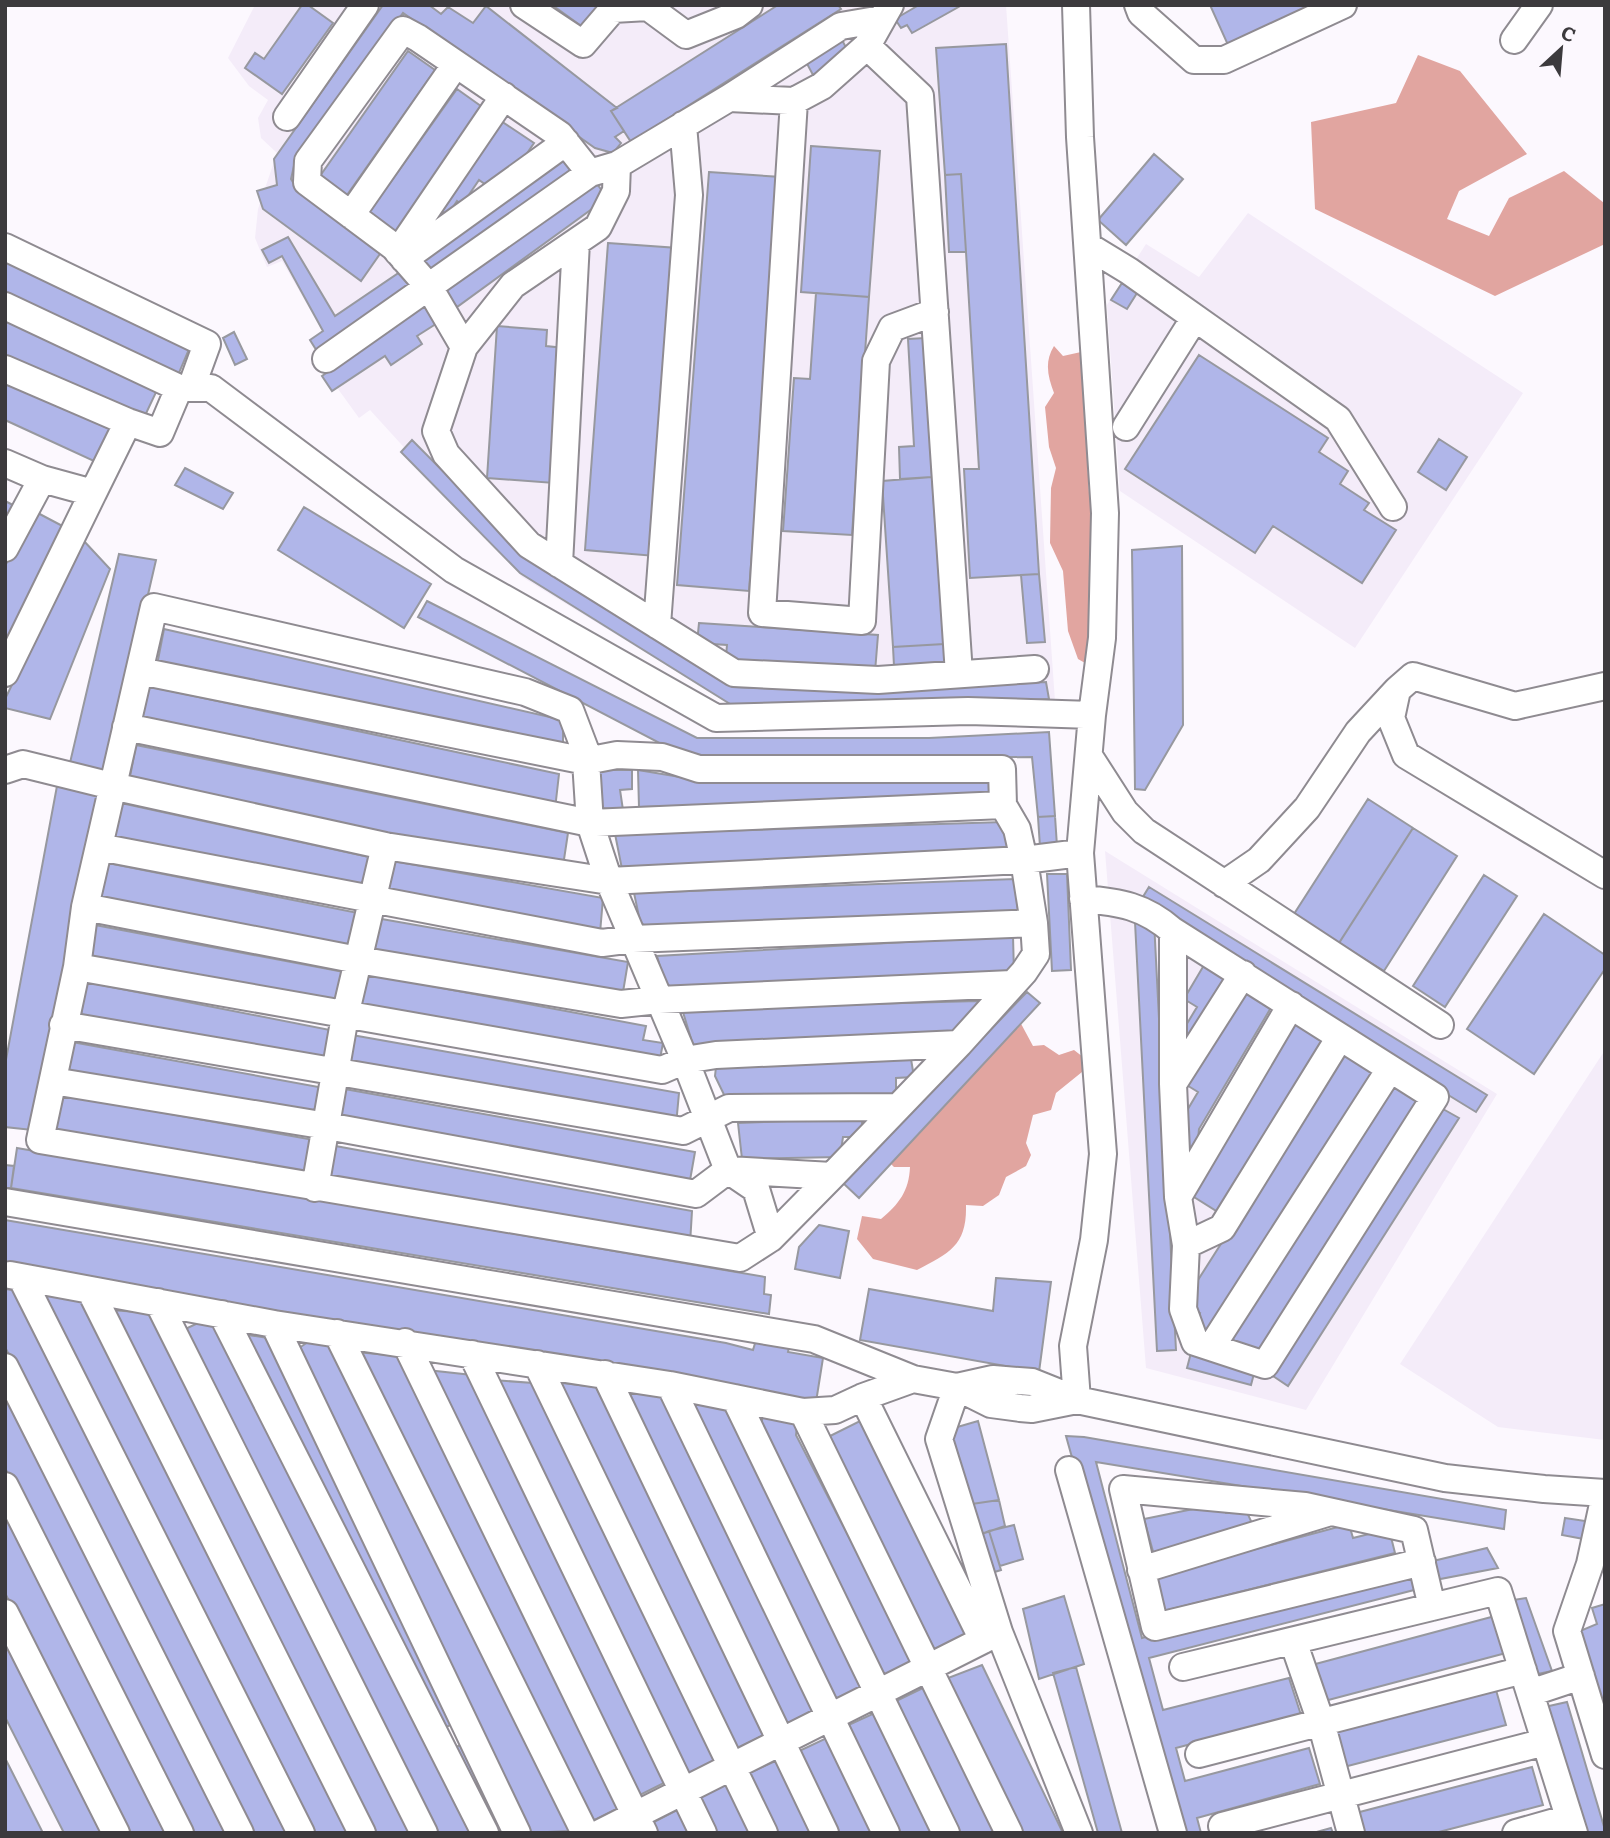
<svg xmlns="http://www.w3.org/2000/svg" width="1610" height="1838" viewBox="0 0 1610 1838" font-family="Literata,serif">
<rect width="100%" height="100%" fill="#fcf8fe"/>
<!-- built -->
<path fill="#f4ecf9" d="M255,5H1006L1055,701L746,714L522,577L370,410L359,418L312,353L328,341L282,261L267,267L255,238L258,209L277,153L261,138L258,118L268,100L249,86L228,58Z
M1248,213L1523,393L1355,648L1120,491L1107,305L1146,244L1199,277Z
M1105,851L1497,1094L1306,1410L1146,1368Z
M1605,1050V1440L1498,1427L1400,1364Z"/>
<!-- forest -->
<path fill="#e1a5a0" d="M1418,55L1460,71L1527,154L1459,191L1447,219L1489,236L1509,198L1564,171L1604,203L1605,244L1495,296L1315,209L1311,122L1396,103Z
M1054,346L1063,356L1081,352L1089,493L1095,502L1091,635L1085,663L1078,659L1068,631L1063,571L1050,543L1051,488L1056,468L1049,447L1045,407L1054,393C1048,377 1044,362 1054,346Z
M1019,1020L1033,1046L1044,1045L1059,1055L1074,1050L1083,1057L1082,1072L1056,1093L1051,1110L1033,1115L1026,1143L1031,1155L1026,1166L1006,1177L999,1195L983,1206L966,1205C967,1245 950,1253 917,1270L873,1259L857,1239L862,1216L881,1219C899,1204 909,1191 910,1167H894L883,1156Z"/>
<!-- building -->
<path fill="#b0b6e9" stroke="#97989f" stroke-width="2" d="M302,5H308L333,23L282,94L245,68L255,53L264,59Z
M383,5H429L441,14L448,7L473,23L486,6L617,108L611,111L624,131L615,137L621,143L613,153L595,148L403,13L294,166L291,179L298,190L382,251L361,281L263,209L257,191L277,185L274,159Z
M556,5H600L584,28L555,7Z
M778,5H838L841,9L631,142L611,111Z
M919,5H962L912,33L907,25L901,28L895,19Z
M1210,5H1315L1228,45Z
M842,40L850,55L813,75L805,60Z
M1006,44L1039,574L970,578L964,469H979L966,252L961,174L945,175L936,48Z
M408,51L435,70L347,195L320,176Z
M457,89L485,109L393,237L365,218Z
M501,121L534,143L508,181L493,190L479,180L462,205L457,201L448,215L440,210Z
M811,146L880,151L869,297L801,292Z
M569,148L580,165L427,273L415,256Z
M1154,154L1183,179L1126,245L1098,220Z
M709,172L781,177L749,591L677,585Z
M961,174L966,252H949L945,175Z
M595,181L607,198L457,307L444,290Z
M288,237L335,316L400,272L411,289L320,356L310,340L323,331L282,256L269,263L262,250Z
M608,243L678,248L655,556L585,550Z
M5,259L190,347L176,380L5,297Z
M1122,283L1137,293L1127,309L1111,300Z
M816,293L869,297L852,535L783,531L794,378L810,379Z
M427,304L439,322L417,336L422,344L391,365L385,356L332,391L322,376Z
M5,316L158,388L142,422L5,360Z
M497,326L547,330L546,346L564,348L554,483L487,478Z
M234,332L247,359L235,365L223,338Z
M925,338L932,477L900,479L899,447L914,446L908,339Z
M1199,355L1328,438L1319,452L1348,471L1340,484L1369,503L1364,510L1396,530L1362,583L1273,526L1255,553L1125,469Z
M5,381L112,430L96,462L5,420Z
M1439,439L1467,457L1446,490L1418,472Z
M412,440L525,554L732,687L870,692L1046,682L1049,699L866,710L735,707L520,573L401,452Z
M185,468L233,493L223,509L175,485Z
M932,477L944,644L893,647L882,481Z
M5,501L17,507L5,529Z
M304,507L431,584L404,628L278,550Z
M34,511L70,530L5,653V566Z
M83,540L110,569L50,719L5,708V699Z
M1182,546L1183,725L1145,790L1135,789L1132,550Z
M119,554L156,560L106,776L69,767Z
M1039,574L1045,642L1027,643L1021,575Z
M427,601L697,738H929L1049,732L1055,816L1038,817L1032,757L692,760L418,617Z
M699,623L878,635L875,672L741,663L726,656L727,645L697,643Z
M164,629L563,720V752L157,665Z
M944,644L945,662L894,666L893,647Z
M147,686L559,774L555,809L139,720Z
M136,745L568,833L563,866L383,836L129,782Z
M593,770H632V789L620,790L623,810L597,808Z
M638,770L686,778H993L994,800L639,807Z
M57,786L99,795L32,1130L5,1127V1065Z
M1368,799L1413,828L1339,943L1294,914Z
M121,803L369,857L363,894L113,843Z
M1055,816L1057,846L1040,847L1038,817Z
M1004,822L1008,854L622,869L615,834Z
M1413,828L1457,856L1384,971L1339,943Z
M393,861L603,898L600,933L387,895Z
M108,863L358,913L351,949L99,901Z
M1047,874H1067L1071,970L1052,971Z
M1484,875L1517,896L1445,1007L1413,986Z
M1015,879L1018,911L642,931L634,893Z
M1149,887L1487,1095L1476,1112L1138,905Z
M1544,914L1605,955V969L1534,1074L1467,1029Z
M376,918L628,962L622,998L369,952Z
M1154,921L1176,1350L1157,1351L1135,922Z
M95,925L344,972L338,1005L87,962Z
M1013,936L1014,973L667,992L657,956Z
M1207,960L1236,977L1194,1046L1179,1037L1197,1007L1184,999Z
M362,973L646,1026L643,1040L663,1043L659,1064L353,1008Z
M86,982L335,1031L327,1067L80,1022Z
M1244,984L1275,1001L1199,1129L1196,1161H1185L1182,1119L1198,1092L1185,1084Z
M1027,992L1040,1003L859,1198L843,1183Z
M978,1001L980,1012L956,1037L693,1045L682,1009Z
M1295,1016L1327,1036L1218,1212L1186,1192Z
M352,1035L679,1093L676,1125L347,1068Z
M72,1042L324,1088L316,1120L66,1076Z
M1345,1049L1379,1070L1210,1336L1193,1325L1200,1313L1188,1305L1191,1291Z
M911,1059L914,1077L896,1078V1096L728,1103L715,1076L716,1067Z
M1394,1079L1425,1099L1258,1356L1228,1336Z
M339,1088L695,1152L689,1186L336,1123Z
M60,1094L314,1140L308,1180L51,1138Z
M1443,1109L1459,1118L1288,1386L1273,1376Z
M862,1118V1137H843L840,1157L742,1159L738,1123Z
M330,1145L692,1211L690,1244L326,1179Z
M17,1148L765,1277L764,1294L771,1295L769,1314L11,1188Z
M5,1165L14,1166L11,1188H5Z
M5,1220L726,1343L753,1350L756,1340L789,1347L788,1352L823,1358L816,1402L5,1265Z
M819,1225L849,1231L840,1278L795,1269L799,1247Z
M996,1278L1051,1282L1039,1372L860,1340L869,1289L993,1311Z
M5,1289L21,1291L293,1833H249L5,1347Z
M37,1292L85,1300L352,1833H308Z
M109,1310L154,1313L415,1833H372Z
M200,1322L219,1323L478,1833H435L179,1332Z
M242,1334L268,1338L459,1721L440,1730Z
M311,1340L335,1345L570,1831L525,1833L293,1352Z
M1192,1349L1256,1366L1251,1385L1187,1368Z
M355,1352L401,1356L623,1806L587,1824Z
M427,1370L472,1375L672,1779L636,1797Z
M493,1380L533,1383L721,1758L684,1775Z
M5,1381L232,1833H188L5,1468Z
M554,1382L596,1387L768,1733L733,1750Z
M616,1385L662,1392L816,1709L782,1726Z
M691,1403L723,1405L865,1685L831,1701Z
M763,1412L798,1416L796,1435L914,1663L880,1679L760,1437Z
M864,1419L971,1634L935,1651L828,1437Z
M978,1421L999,1500L965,1505L947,1430Z
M1066,1436L1084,1437L1506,1510L1504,1529L1096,1462L1142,1638L1410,1569L1418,1589L1149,1658L1163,1710L1289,1678L1301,1715L1176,1748L1185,1781L1309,1748L1320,1784L1197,1818L1201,1833H1177Z
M999,1500L1005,1526L973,1537L965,1505Z
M1223,1503L1226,1513L1246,1510L1255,1530L1154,1555L1144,1519Z
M5,1512L166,1833H126L5,1593Z
M1565,1518L1592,1522L1589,1540L1562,1535Z
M1349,1524L1353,1538L1389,1529L1395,1553L1160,1612L1149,1578Z
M1014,1525L1023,1559L1000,1566L989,1531Z
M989,1531L1001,1570L985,1575L973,1537Z
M1487,1548L1498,1568L1435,1580L1429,1562Z
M1064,1596L1084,1664L1039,1679L1023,1609Z
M1526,1598L1552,1671L1533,1675L1507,1601Z
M1605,1604V1710L1580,1631L1597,1624L1592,1608Z
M1495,1616L1506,1653L1317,1703L1308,1666Z
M5,1628L109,1833H64L5,1717Z
M982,1665L1063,1833H1022L948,1678Z
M1076,1667L1122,1833H1098L1053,1673Z
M929,1685L1001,1833H955L892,1703Z
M1496,1690L1506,1725L1340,1768L1332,1732Z
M1567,1702L1605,1830V1833H1578L1540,1708Z
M879,1711L937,1833H895L844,1727Z
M833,1735L880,1833H835L797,1752Z
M468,1741L487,1781L469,1789L450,1750Z
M5,1758L43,1833H5Z
M782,1758L818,1833H775L747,1774Z
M1532,1767L1543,1805L1435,1833H1357L1352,1814Z
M733,1781L758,1833H713L697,1799Z
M497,1802L512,1833H492L481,1809Z
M681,1808L694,1833H652L648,1825Z
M1331,1828L1333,1833H1313Z"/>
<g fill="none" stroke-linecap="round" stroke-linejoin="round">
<defs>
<path id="minor" d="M524,5L583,44L613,9L648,7L686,35L736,15L749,5
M1076,5L1080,137L1105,513L1102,638L1092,715L1080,853L1103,1154L1094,1240L1073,1346L1077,1400L1445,1478L1544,1489L1605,1493
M1138,5L1141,13L1194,60H1224L1343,5
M1514,40L1539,5
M867,46L920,96L959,674
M729,98L841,26L882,19
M794,101L762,613L862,621L876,361L892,328L935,312
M287,117L365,5
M617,165L616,191L598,227L513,285L464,347L436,431L446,454L529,545L734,673L878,680L1035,669
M351,215L456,64
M1088,246L1129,271L1338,419L1393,507
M5,247L207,344L191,388
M398,252L504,96
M404,259L566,142
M5,306L179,388H211L454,570L716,718L968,711L1092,715
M464,347L429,287L394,247L307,182L308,161L403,30L418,38L560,135L590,173
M326,359L590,173L617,165L729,98L794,101L822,86L867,46L890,5
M5,369L128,422L160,433L179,388
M1126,427L1194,319
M5,463L42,479L93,493L128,422
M5,548L42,479
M559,564L576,242
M657,625L689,195L683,125
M140,671L586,761L617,755L662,757L699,769H1002L1003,805L1017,829L1024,860L1034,923L1036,954L1024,972L959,1044L832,1176L771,1238L740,1258L40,1140L77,967L85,907L154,607L525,692L570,710L586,752V761L590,823L609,881L685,1060L728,1170L756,1189L771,1238
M5,673L93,493
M1605,686L1515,706L1413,676L1397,690L1391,718L1406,755L1605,875
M126,727L590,823L1003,805
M1089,756L1125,812L1144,831L1440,1025
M5,770L23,764L112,786L385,846L609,881L1024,860L1080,853
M99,847L602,943L633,939L1034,923
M1224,884L1259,860L1307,808L1358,732L1397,690
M1083,899C1120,902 1144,906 1173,931L1435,1097L1265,1365L1195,1342L1183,1309L1186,1245L1178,1197L1173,1084V931
M85,907L358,960L621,1004L659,1000L1012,984
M77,967L662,1070L685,1060L716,1055L959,1044
M63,1025L683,1131L729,1108L897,1107
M53,1081L327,1126L696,1194L728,1170L832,1176
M1173,1084L1243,974
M315,1188L345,1016L385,846
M1178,1197L1291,1005
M5,1202L814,1339L913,1379
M1186,1245L1222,1228L1340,1037
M10,1275L274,1324
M21,1277L301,1833
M90,1290L362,1833
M158,1302L424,1833
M222,1314L485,1833
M337,1333L585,1833
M405,1342L644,1833
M1212,1346L1390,1069
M472,1354L703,1833
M537,1364L764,1833
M5,1367L240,1833
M605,1374L825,1833
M670,1385L886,1833
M957,1387L993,1379L1032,1382L1077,1400
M863,1397L983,1640
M735,1398L946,1833
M803,1412L1009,1833
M1069,1470L1173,1833
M5,1486L180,1833
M1605,1495L1590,1564L1567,1631L1605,1755
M1422,1562L1155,1627L1123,1489L1305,1506L1414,1530L1432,1607
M1141,1570L1327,1513
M5,1613L116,1833
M999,1632L1079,1833
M1293,1641L1321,1722L1351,1833
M1183,1667L1498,1591L1530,1693
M1199,1754L1523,1670
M1222,1826L1545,1742
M517,1833L274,1324L670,1385L803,1412L835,1410L863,1397L913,1379L957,1387L991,1404L1020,1408L1032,1409L1077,1400
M600,1833L999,1632L939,1439L957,1387
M1516,1833L1569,1818
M1574,1833L1530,1693L1581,1676"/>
</defs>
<!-- minor casing -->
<use href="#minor" stroke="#8f8b91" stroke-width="30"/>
<!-- minor -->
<use href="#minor" stroke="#fff" stroke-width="26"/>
</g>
<!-- border -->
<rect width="1610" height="1838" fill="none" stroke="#3c3a3d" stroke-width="14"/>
<!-- north arrow -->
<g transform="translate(1561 49) rotate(26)" stroke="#fcf8fe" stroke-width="5" paint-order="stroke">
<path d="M0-5L12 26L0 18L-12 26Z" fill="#3c3a3d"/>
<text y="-10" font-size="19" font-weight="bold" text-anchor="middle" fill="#3c3a3d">С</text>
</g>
</svg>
